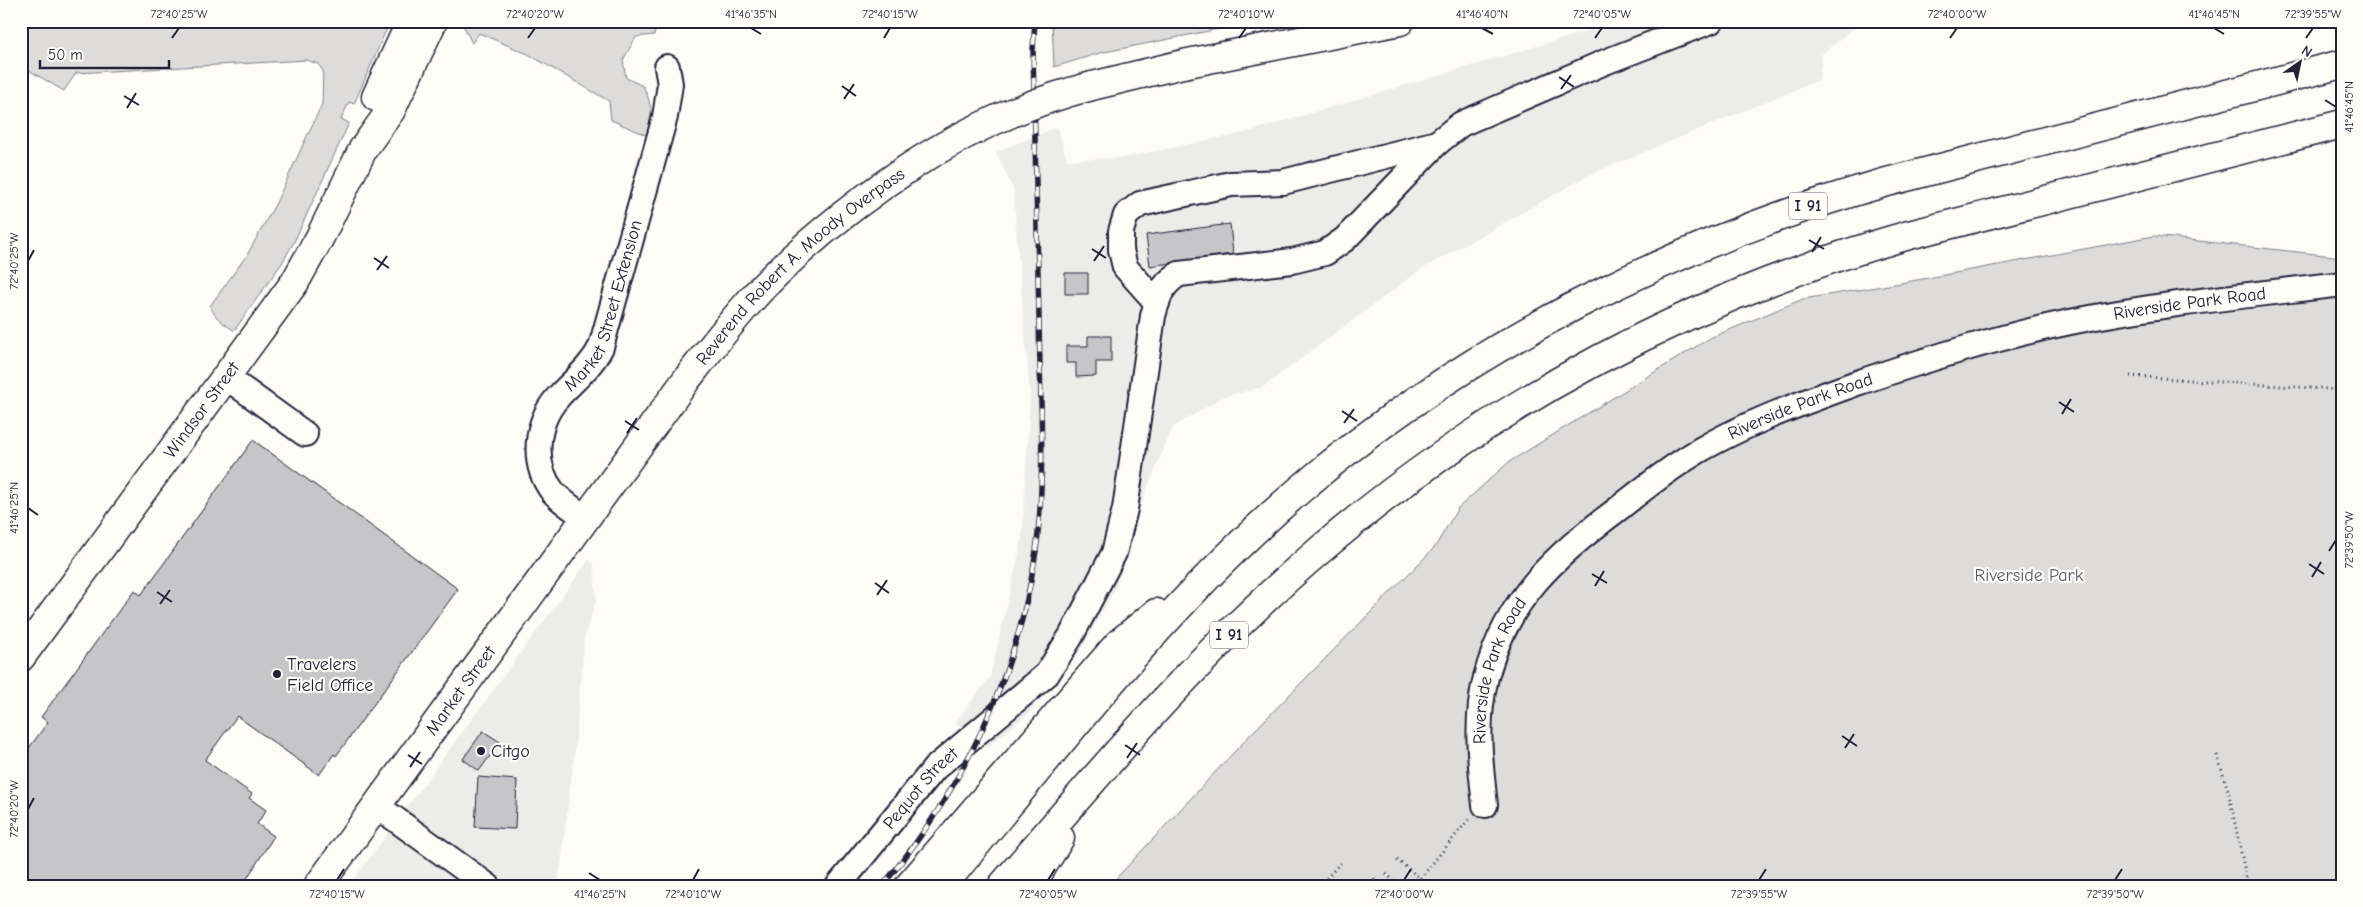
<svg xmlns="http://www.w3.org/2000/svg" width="2363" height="907" viewBox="0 0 2363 907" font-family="'Comic Neue',sans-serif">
<rect width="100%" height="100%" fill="#fdfcf7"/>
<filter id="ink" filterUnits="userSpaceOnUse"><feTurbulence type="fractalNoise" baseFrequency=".02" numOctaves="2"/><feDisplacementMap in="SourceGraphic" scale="10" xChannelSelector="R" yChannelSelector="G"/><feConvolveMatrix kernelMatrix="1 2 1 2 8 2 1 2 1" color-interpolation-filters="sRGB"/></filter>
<g filter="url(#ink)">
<!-- built -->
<path fill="#ecece9" d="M1622,21H1862L1822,54L1819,80L1591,174L1420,270L1263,387L1223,397L1173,427L1146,491L1117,585L1083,646L1029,713L988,747L955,723L990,677L1022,540L1030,397L1013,189L996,152L1057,127L1067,160L1122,158L1244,133Z
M589,560L594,565L596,600L584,639L575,749L558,886H349Z"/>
<!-- green -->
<path fill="#dddcdb" stroke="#807f8b" d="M21,21H390L354,104L349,102L341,119L349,123L294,242L282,263L236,328L233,330C223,323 215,318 210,306L247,255L276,203L322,104L323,71L318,64L306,60L76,73L64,91L27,69L21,77Z
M446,21H658L654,35L636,37L623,60L626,78L643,86C652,104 654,117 646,135L611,120L609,101L528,54L479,33L472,43L462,23Z
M1052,21H1258L1100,53L1054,67Z
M2154,236L2342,257V886H1109L1251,734L1435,547L1458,508L1509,462L1710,338L1803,299L1901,283Z"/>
<!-- building -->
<path fill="#c6c6c8" stroke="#22223b" d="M1230,224L1233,254L1150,266L1146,235Z
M1065,273H1088V294H1065Z
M1088,336H1111V362H1096V376L1076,377V363H1066V346H1088Z
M253,440L458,589L336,756L334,754L319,775L237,716L205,760L252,794L249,798L266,810L257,824L274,836L242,886H21V759L48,722L41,717L134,590L141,595Z
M483,731L500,742L479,771L463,759Z
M478,777L517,780L515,829L475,827Z"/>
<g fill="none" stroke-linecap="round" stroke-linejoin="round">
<defs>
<g id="minor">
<path d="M1157,303L1125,267L1121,250V231L1126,215L1140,204L1231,184L1283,182L1437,143"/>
<path d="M226,377L305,434"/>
<path id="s1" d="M586,518C575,510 562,502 553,492C531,464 535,422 559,396C574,380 591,367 601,347L665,117L670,84L667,67"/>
<path id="s2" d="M1485,805C1480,762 1475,720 1486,677C1507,598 1555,556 1618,509C1644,488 1671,467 1700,450C1748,422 1802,403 1854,384C1925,360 1997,337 2070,322C2159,304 2251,295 2342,284"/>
<path d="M377,806L488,886"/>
<path id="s3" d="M838,886L935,768L1047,674L1071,636L1114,553L1125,509L1153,316C1158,297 1161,285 1179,274L1292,261L1325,253L1345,239L1437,143L1461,124L1605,62L1711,21"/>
</g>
<g id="major">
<path d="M1092,86L1183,64L1400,21"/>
<path d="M376,97L411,21"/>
<path id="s4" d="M21,657L295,282L320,237L363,149L391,110L433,21"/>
<path id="s5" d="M318,886L687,379C711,348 735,316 762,288C808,240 858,201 913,165"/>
</g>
<path id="highway" d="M909,886L1119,643L1156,613
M942,886C1056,749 1166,604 1302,488C1468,346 1678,241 1887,182L2342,64
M1002,886C1102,769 1202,650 1320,550C1491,403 1692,296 1909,235L2342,124
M1030,886L1060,838"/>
</defs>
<!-- minor casing -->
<use href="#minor" stroke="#22223b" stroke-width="28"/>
<!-- major casing -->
<use href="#major" stroke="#22223b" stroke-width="31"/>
<!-- highway casing -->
<use href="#highway" stroke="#22223b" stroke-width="31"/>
<!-- path -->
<path stroke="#22223b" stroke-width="3" stroke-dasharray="1 4" stroke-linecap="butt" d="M2130,376L2342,390
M2217,755L2228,790L2248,886
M1397,860L1420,878
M1386,874L1400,886
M1374,879L1378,886
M1325,880L1348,886
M1320,886L1341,862
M1414,886L1469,819H1472"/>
<!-- minor -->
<use href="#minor" stroke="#fdfcf7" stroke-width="24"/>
<!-- major -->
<use href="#major" stroke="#fdfcf7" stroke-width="28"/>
<!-- highway -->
<use href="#highway" stroke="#fdfcf7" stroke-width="28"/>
<defs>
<path id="rail" d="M882,886C962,791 1018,675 1036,551C1046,474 1040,395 1039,318C1037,228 1035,139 1033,50L1035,21"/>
</defs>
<!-- rail casing -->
<use href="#rail" stroke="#22223b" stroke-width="5.5"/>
<!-- rail -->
<use href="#rail" stroke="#fdfcf7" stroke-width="4" stroke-dasharray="11" stroke-linecap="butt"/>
<defs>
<path id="major-bridge" d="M913,165C967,130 1029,102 1092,86"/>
</defs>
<!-- major-bridge casing -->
<use href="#major-bridge" stroke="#22223b" stroke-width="31" stroke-linecap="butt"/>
<!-- major-bridge -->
<use href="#major-bridge" stroke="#fdfcf7" stroke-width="28"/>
</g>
</g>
<!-- ticks -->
<path fill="none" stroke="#22223b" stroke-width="2" d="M751,28L761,34M1482,28L1493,34M2214,28L2224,34M172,38L179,28M528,38L535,28M884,38L890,28M1239,38L1246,28M1595,38L1602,28M1950,38L1957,28M2306,38L2313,28M1559,77L1574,87M842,86L856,96M1561,89L1571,75M124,96L139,105M844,99L854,84M2325,100L2336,107M127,108L136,93M1809,240L1824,249M1092,249L1106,258M1812,252L1821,237M374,258L389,268M28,261L34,250M1094,261L1104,246M377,270L387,256M2059,402L2074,412M1342,411L1357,421M2062,414L2071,399M625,421L639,430M1344,423L1354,409M627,433L637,418M28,508L38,515M2329,551L2336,540M2309,564L2324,574M1592,574L1607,583M2312,577L2321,562M875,583L889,593M1595,586L1604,571M157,592L172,602M877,595L887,580M160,604L170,590M1842,736L1857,746M1125,745L1140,755M1845,748L1854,734M408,755L422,764M1127,758L1137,743M410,767L420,752M28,809L34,798M589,873L600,880M337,880L344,869M693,880L699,869M1048,880L1055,869M1404,880L1411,869M1759,880L1766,869M2115,880L2122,869"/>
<!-- markers -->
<g fill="#22223b" stroke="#fdfcf7" stroke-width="2">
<circle cx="277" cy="674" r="5"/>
<circle cx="481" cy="751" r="5"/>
</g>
<g text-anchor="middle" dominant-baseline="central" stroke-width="4.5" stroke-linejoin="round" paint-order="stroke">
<!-- shield labels -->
<g fill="#fdfcf7" stroke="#646373" stroke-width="1">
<rect x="1789" y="192.5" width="38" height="27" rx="4"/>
<rect x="1210" y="621.5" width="38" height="27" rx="4"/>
</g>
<g font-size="16" font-weight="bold" fill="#22223b">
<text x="1808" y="206">I 91</text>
<text x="1229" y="635">I 91</text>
</g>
<!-- street labels -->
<g font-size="18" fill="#22223b" stroke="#fdfcf7">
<text stroke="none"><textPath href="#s5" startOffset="788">Reverend Robert A. Moody Overpass</textPath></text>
<text stroke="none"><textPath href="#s1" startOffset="250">Market Street Extension</textPath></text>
<text stroke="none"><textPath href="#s2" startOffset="962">Riverside Park Road</textPath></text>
<text stroke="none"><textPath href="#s2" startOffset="558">Riverside Park Road</textPath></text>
<text stroke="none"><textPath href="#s4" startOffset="306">Windsor Street</textPath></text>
<text stroke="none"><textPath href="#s2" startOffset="138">Riverside Park Road</textPath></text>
<text stroke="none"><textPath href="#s5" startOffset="242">Market Street</textPath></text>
<text stroke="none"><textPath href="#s3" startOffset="128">Pequot Street</textPath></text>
</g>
<!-- park labels -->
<g font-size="18" fill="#5a5a6b" stroke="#fdfcf7">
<text x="2029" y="575">Riverside Park</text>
</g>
<!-- poi labels -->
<g font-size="18" fill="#22223b" stroke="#fdfcf7" text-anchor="start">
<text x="287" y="664">Travelers<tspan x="287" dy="21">Field Office</tspan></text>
<text x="491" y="751">Citgo</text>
</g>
</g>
<!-- margin -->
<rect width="2363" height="907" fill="none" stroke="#fdfcf7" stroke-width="55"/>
<!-- north arrow -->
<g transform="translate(2300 62) rotate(33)" stroke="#fdfcf7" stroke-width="4" paint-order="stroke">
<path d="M0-4L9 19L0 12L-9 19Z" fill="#22223b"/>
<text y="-8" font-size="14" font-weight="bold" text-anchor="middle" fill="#22223b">N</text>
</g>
<!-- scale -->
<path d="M40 60v8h129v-8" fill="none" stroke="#22223b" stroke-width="2.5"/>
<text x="48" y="60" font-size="15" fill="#22223b" stroke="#fdfcf7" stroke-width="4" paint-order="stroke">50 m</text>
<rect x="28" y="28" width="2308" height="852" fill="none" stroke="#22223b" stroke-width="2"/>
<g font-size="12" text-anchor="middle" fill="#22223b">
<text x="179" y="18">72°40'25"W</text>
<text x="535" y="18">72°40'20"W</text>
<text x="751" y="18">41°46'35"N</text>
<text x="890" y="18">72°40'15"W</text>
<text x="1246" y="18">72°40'10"W</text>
<text x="1482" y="18">41°46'40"N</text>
<text x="1602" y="18">72°40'05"W</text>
<text x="1957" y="18">72°40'00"W</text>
<text x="2214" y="18">41°46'45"N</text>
<text x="2313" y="18">72°39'55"W</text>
<text transform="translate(2349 107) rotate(-90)" y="4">41°46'45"N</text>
<text transform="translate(14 261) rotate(-90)" y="4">72°40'25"W</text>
<text transform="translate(14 508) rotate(-90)" y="4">41°46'25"N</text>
<text transform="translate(2349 540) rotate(-90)" y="4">72°39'50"W</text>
<text transform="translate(14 809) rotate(-90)" y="4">72°40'20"W</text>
<text x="337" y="898">72°40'15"W</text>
<text x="600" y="898">41°46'25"N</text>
<text x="693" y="898">72°40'10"W</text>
<text x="1048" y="898">72°40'05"W</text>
<text x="1404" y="898">72°40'00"W</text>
<text x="1759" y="898">72°39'55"W</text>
<text x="2115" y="898">72°39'50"W</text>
</g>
</svg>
